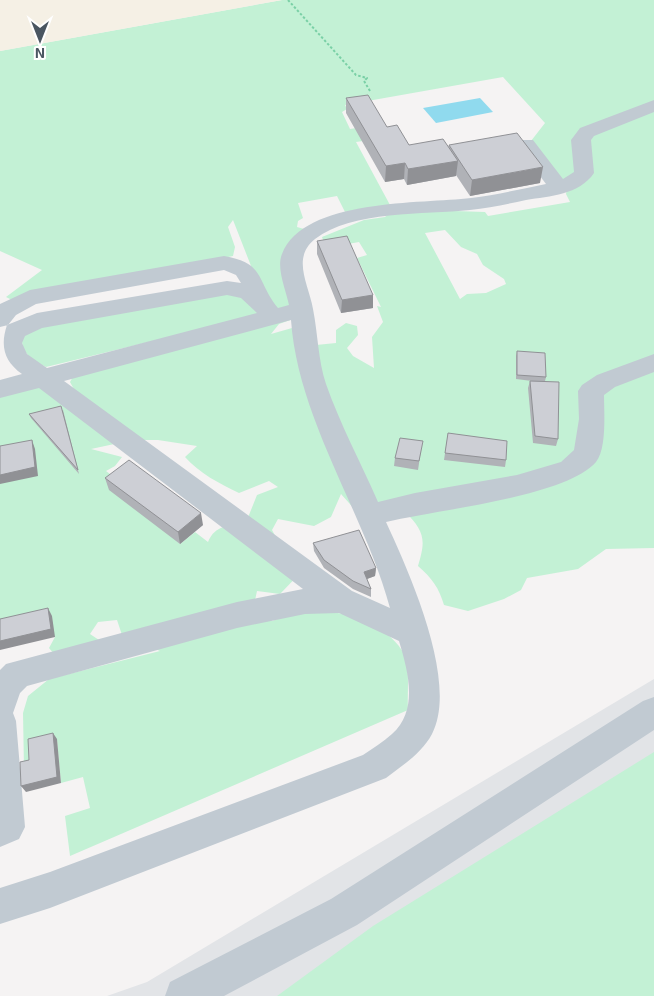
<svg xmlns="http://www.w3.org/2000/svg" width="654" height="996" viewBox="0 0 654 996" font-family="'Exo 2',sans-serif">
<rect width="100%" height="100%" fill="#f5f3f3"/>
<!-- airport -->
<path fill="#e2e4e7" d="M654,679V996H107L147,982Z"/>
<!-- green -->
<path fill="#c3f1d5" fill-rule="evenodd" d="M282,0H654V548L606,549L578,569L527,578L521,590L504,599L468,611L444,605C439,588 432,578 418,566C426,540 425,531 404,511L357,512L341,494L331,517L314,526L278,519L272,530L279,543L306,567L280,594L257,591L254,605L272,621C281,618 291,613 301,612C335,606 390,623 405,656C410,668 407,696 408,710L70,856L65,816L90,808L83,777L61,783L57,740L33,766L24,769L23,713L28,696L49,679L160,651L122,635L117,620L98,622L90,634L105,644L60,661L49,648L55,637L0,628V393L39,384L75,391L70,382L74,375L202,329L46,367C31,359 20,353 22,334L31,327L233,291L253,271L233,220L228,227L235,247L233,256L14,301L6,297L42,270L0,251V51ZM503,77L545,123L531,141L567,188L566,194L570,202L488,216L485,212L394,209L385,217L364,220L322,237L326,248L359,242L367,255L357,258L381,307L377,306L383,322L372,337L374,368L353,356L347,348L358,335L357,326L346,323L336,330V343L316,345L292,328L271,334L279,324L296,318L294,239L304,229L297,227L298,221L303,218L298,203L337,196L345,212L390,205L356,142L370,140L363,127L350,129L342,112L347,109L345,105ZM445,230L461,247L477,254L483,265L504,279L506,284L486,293L467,294L460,299L425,233ZM133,440H158L197,446L185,457C199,473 220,484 239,493L269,481L278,487L257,495L245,525C229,525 215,525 208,542L195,532L180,544L121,482L106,471L115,466L122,457L91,449Z
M654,752V996H277L373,926Z"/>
<!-- sand -->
<path fill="#f5f0e5" d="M0,0H282L0,51Z"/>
<!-- water -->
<path fill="#90daee" d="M480,98L493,112L436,123L423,108Z"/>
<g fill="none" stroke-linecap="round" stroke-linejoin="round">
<!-- path -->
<path stroke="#7ad0a6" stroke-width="2" stroke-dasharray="2.5 2" stroke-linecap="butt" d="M288,0L356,75L367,78L364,81L370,91"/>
<!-- minor -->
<path fill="#c1cad2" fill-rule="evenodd" d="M654,100V112L594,136L591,140L594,173C579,195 550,196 526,200C508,204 489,208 470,210C425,215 352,210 315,239C291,258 309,285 313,309C318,334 318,360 326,384C340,424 361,463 378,502L415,493L517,475L561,462L574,450L579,419L578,391L582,385L597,375L654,354V372L615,387L604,395C604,411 607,449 596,462C566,497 435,510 386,522C409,572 459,682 432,734C422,753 403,765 386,778L50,908L0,924V888L50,872L363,755C373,748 383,742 392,734C419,710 408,671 399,641L339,613L305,614L237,628L27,686L20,693L13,713L16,721L25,827L19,839L0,847V670L6,664L237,602L303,589L39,388L0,398V380L22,374C4,361 0,346 7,325L37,313L227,281L241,283L236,275L224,270L36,304L16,315L8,325L0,327V304L30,290L224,256C266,263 256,281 278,308L289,305C286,290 276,268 282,254C304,198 422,204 471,198C496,195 521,189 546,184L516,144L519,140H533L563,179L574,172L571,140L580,128ZM227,295L241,298L257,313L47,368L27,354L22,343L25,336L42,328ZM291,320C298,420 364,512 390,608L352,591L64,381Z
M654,697V730L357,925L224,996H165L170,982L331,899L643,701Z"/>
</g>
<!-- wall -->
<path fill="#b0b2b7" d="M346,98L387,127L409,145L448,147L449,145L540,183L470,196L456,175V176L407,185L404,179L385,182L346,113Z
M317,241L373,295V308L341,313L317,254Z
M517,351L546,377L545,381L558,439L556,446L533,443L528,388L530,381H532L516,379V356Z
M63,410L79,474L31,418L29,414Z
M448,433L506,460L505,467L444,460Z
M421,450L418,470L394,466L395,458Z
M105,478L203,525L180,544L109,490Z
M313,543L376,568L375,576L367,579L371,589V597L353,589L324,568L314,551Z"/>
<!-- shaded-wall -->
<path fill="#909195" d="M458,161L456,176L407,185L408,169Z
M405,163L404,179L385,182L386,166Z
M543,167L540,183L470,196L472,180Z
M373,295V308L341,313L342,300Z
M32,440L35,449L38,476L0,484V475Z
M201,513L203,525L180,544L178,532Z
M376,568L375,576L364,580V572Z
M48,608L52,616L55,637L0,650V641Z
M53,733L57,739L61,783L26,792L21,786Z"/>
<!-- building -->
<path fill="#cdcfd5" stroke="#909195" d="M368,95L387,127L397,125L409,145L443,139L458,161L408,169L405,163L386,166L346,98Z
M517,133L543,167L472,180L449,145Z
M347,236L373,295L342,300L317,241Z
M517,351L545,353L546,377L517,375Z
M530,381L559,382L558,439L535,436Z
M61,406L78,470L29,414Z
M448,433L507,441L506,460L445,453Z
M400,438L423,441L419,461L395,458Z
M32,440L35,467L0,475V446Z
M129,460L201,513L178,532L105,478Z
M359,530L376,568L364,572L371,589L353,581L324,560L313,543Z
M48,608L51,629L0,641V619Z
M53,733L57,777L21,786L20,762L29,760L28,739Z"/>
<!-- north arrow -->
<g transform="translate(40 40) rotate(180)" stroke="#ffffff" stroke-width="4" paint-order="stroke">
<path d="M0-4L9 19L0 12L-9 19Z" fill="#4a5661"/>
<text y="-8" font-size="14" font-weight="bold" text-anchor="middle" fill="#4a5661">N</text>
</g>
</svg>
